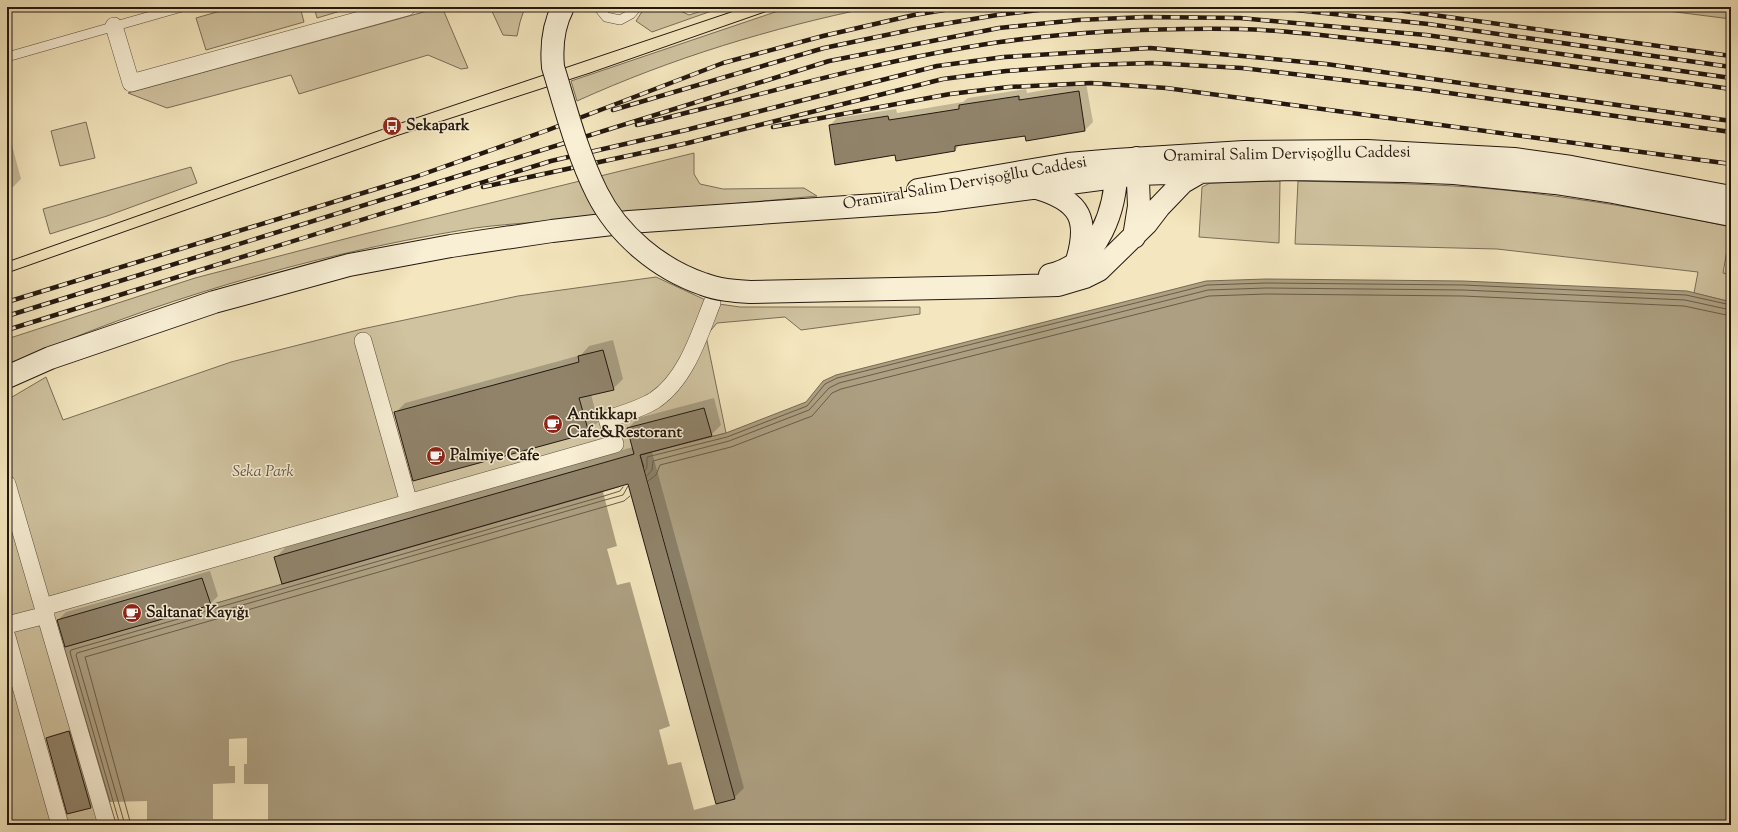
<svg xmlns="http://www.w3.org/2000/svg" width="1738" height="832" viewBox="0 0 1738 832" font-family="'Sorts Mill Goudy',serif">
<rect width="100%" height="100%" fill="#f4e6be"/>
<filter id="stains"><feTurbulence type="fractalNoise" baseFrequency=".005" numOctaves="4"/><feColorMatrix values="0 0 0 0 .2 0 0 0 0 .09 0 0 0 0 .02 0 0 0 .5 -.17"/></filter>
<radialGradient id="worn" r=".72"><stop offset=".6" stop-color="#630" stop-opacity="0"/><stop offset="1" stop-color="#630" stop-opacity=".3"/></radialGradient>
<!-- green -->
<path fill="#d0c3a0" stroke="#7a6d58" d="M234,7H300L304,22L206,50L196,18Z
M314,7H354L317,18Z
M442,7L468,68L461,69L428,55L299,94L291,75L167,108L128,93Z
M490,7H525L520,22L517,36L503,35Z
M645,7H672L689,15L714,7H723L652,32L636,21Z
M790,7H873C771,28 672,58 577,101L571,81Z
M1636,7H1731V19Z
M86,122L95,158L60,166L51,131Z
M694,153V174L700,184L723,189L804,188L817,196C727,205 636,211 546,221C519,224 490,225 463,230C311,255 148,302 7,366V339L195,278L356,236Z
M191,167L197,183L107,216L50,234L43,209Z
M1280,181L1279,243L1199,237L1202,187L1210,183Z
M1298,181C1367,183 1436,183 1504,190C1580,198 1656,211 1731,227L1723,273L1731,275V302L1694,293L1698,272L1497,249L1295,244Z
M656,277L712,303L740,307H920V314L801,330L785,317L717,323L706,336L726,433L640,455L644,467L619,487L65,647L117,825H7V400L46,377L63,420L231,362L362,329L518,296Z"/>
<!-- water -->
<path fill="#ada082" stroke="#766954" d="M1266,279L1463,281L1687,291L1731,302V825H117L64,647L619,487L616,475L644,467L640,455L726,433L806,402L823,381L836,375L1206,281Z"/>
<!-- pier -->
<path fill="#f4e6be" d="M644,467L735,799L694,810L681,762L668,765L659,730L670,726L630,582L617,585L607,549L617,546L603,492L619,487L616,475Z
M247,738V764H244V784H268V825H117L110,802L147,801V820L213,819V784L235,783V766H229V739Z"/>
<!-- shadow -->
<path fill="#0003" d="M1086,83L1093,122L1085,130L1027,140L1026,135L961,144L955,150L896,154L830,125L837,118L896,109L897,113L963,102L968,98L1026,89L1027,93Z
M7,134H9L21,179L13,187L7,189Z
M1731,239V274L1724,273Z
M613,340L623,379L613,389L591,394L598,422L588,432L395,413L405,403L581,355L589,346Z
M714,398L721,425L711,435L652,452L744,788L734,798L628,483L276,557L286,547L633,447L628,428L638,418Z
M210,571L218,596L210,604L58,620L66,612Z
M71,730L93,804L91,807L68,813L47,738L49,736Z"/>
<g fill="none" stroke-linecap="round" stroke-linejoin="round">
<!-- shore -->
<path stroke="#685c48" stroke-width="1" d="M645,471L647,467V457L727,437L807,406L825,384L837,378L1207,285L1266,283L1463,285L1686,295L1731,305
M647,476L652,470L653,461L729,441L809,410L829,388L839,383L1208,290L1266,288L1463,290L1685,300L1731,310
M648,481L656,475L660,465L731,447L812,416L832,393L841,389L1209,296L1266,294L1463,296L1684,306L1731,316
M120,825L70,652L71,650L604,496L620,491L623,487
M125,825L76,655L77,653L605,500L623,495L628,486
M131,825L85,657L607,506L624,501L630,496"/>
</g>
<!-- building -->
<path fill="#90836a" stroke="#23170f" d="M1079,91L1085,131L1026,141L1025,136L955,146V151L896,161L895,155L835,165L829,125L888,116L889,120L959,109V105L1019,96V100Z
M603,350L614,390L579,398L589,433L413,481L394,412L579,362L578,356Z
M704,408L712,436L640,455L735,799L716,804L628,484L282,584L274,557L634,454L627,428Z
M202,578L211,605L65,647L57,620Z
M69,731L91,808L67,814L46,738Z"/>
<g fill="none" stroke-linecap="round" stroke-linejoin="round">
<defs>
<path id="lane" d="M598,7L606,17L620,20L631,14L637,7
M7,57L182,7"/>
<path id="street" d="M114,26L131,83L407,7
M363,341L409,503
M7,484L107,825
M43,607L615,444L607,419C623,414 641,409 655,400C686,379 699,336 712,303
M7,625L46,615
M7,637L60,825"/>
<path id="secondary" d="M1037,188C1081,201 1090,220 1076,264
M918,190L1068,164L1116,160L1244,152L1367,151L1514,159L1571,167L1731,197
M1134,237L1139,206L1137,158
M1050,275C1099,264 1118,207 1116,161
M991,287L1058,285L1085,277L1099,270L1146,224L1159,207L1183,182L1202,171
M7,377L50,358L214,302L349,265L451,246L552,231L629,222L934,201L1138,174L1290,169L1404,171L1454,173L1555,183L1613,192L1731,215"/>
</defs>
<!-- lane casing -->
<use href="#lane" stroke="#574b3b" stroke-width="10"/>
<!-- street casing -->
<use href="#street" stroke="#574b3b" stroke-width="18"/>
<!-- secondary casing -->
<use href="#secondary" stroke="#23170f" stroke-width="24"/>
<!-- lane -->
<use href="#lane" stroke="#f8efd5" stroke-width="9"/>
<!-- street -->
<use href="#street" stroke="#f8efd5" stroke-width="17"/>
<!-- secondary -->
<use href="#secondary" stroke="#f8efd5" stroke-width="22"/>
<!-- tram -->
<path stroke="#23170f" stroke-width="1" d="M7,262L392,126L746,7
M7,273L396,136L590,73L779,7"/>
<defs>
<path id="rail" d="M1267,7L1428,24L1731,67
M1375,7L1731,56
M613,110L824,48L920,28L997,15L1064,7
M637,125C758,96 877,60 1000,42C1078,31 1160,28 1239,29C1287,30 1336,37 1383,42C1500,55 1615,73 1731,89
M773,127L950,94L1009,87L1091,83L1166,88L1731,164
M483,187L688,143L943,79L1006,71L1089,65L1152,63L1242,68L1420,89L1731,132
M7,302L415,177L548,130L723,63L823,36L914,15L962,7
M7,316L829,61L999,28L1078,20L1146,17L1240,18L1426,35L1731,78
M7,330L551,161L686,130L937,66L1004,57L1150,48L1242,56L1326,64L1731,121"/>
</defs>
<!-- rail casing -->
<use href="#rail" stroke="#23170f" stroke-width="4.5"/>
<!-- rail -->
<use href="#rail" stroke="#f8efd5" stroke-width="3" stroke-dasharray="9" stroke-linecap="butt"/>
<defs>
<path id="secondary-bridge" d="M563,7C553,26 551,45 553,67C566,109 577,153 597,193C618,235 659,269 703,284C718,290 735,291 751,292L991,287"/>
</defs>
<!-- secondary-bridge casing -->
<use href="#secondary-bridge" stroke="#23170f" stroke-width="24" stroke-linecap="butt"/>
<!-- secondary-bridge -->
<use href="#secondary-bridge" stroke="#f8efd5" stroke-width="22"/>
</g>
<!-- icons -->
<defs>
<symbol id="bus-disc" viewBox="-11 -11 22 22"><circle r="9.5" fill="#8f2418" stroke="#f8efd5"/><path d="M-5-6H5V4H4V6H2V4H-2V6H-4V4H-5ZM-3.5-4V0h7V-4ZM-3.5 1.2v1.5H-2V1.2ZM2 1.2v1.5H3.5V1.2Z" fill="#fff"/></symbol>
<symbol id="cafe-disc" viewBox="-11 -11 22 22"><circle r="9.5" fill="#8f2418" stroke="#f8efd5"/><path d="M-5.5-4.5H6V0H3Q3 3.5 0 3.5H-2.5Q-5.5 3.5-5.5 0ZM3-3.2v2h1.7v-2ZM-6 4.5H4V6H-6Z" fill="#fff"/></symbol>
</defs>
<g fill-rule="evenodd">
<use href="#bus-disc" x="381" y="115" width="22" height="22"/>
<use href="#cafe-disc" x="542" y="413" width="22" height="22"/>
<use href="#cafe-disc" x="425" y="445" width="22" height="22"/>
<use href="#cafe-disc" x="121" y="602" width="22" height="22"/>
</g>
<g text-anchor="middle" dominant-baseline="central" stroke-width="3" stroke-linejoin="round" paint-order="stroke">
<!-- poi labels -->
<g font-size="16" font-weight="bold" fill="#23170f" stroke="#f8efd5" text-anchor="start">
<text x="406" y="126">Sekapark</text>
<text x="567" y="415">Antikkapı<tspan x="567" dy="18">Cafe&amp;Restorant</tspan></text>
<text x="450" y="456">Palmiye Cafe</text>
<text x="146" y="613">Saltanat Kayığı</text>
</g>
<!-- street labels -->
<g font-size="16" fill="#23170f" stroke="#f8efd5">
<text transform="translate(1287 155) rotate(-1)">Oramiral Salim Dervişoğllu Caddesi</text>
<text transform="translate(965 184) rotate(-10)">Oramiral Salim Dervişoğllu Caddesi</text>
</g>
<!-- park labels -->
<g font-size="16" font-style="italic" fill="#605342" stroke="#f8efd5">
<text x="263" y="472">Seka Park</text>
</g>
</g>
<!-- margin -->
<rect width="1738" height="832" fill="none" stroke="#f4e6be" stroke-width="24"/>
<rect x="8" y="8" width="1722" height="816" fill="none" stroke="#23170f" stroke-width="2"/>
<rect x="12" y="12" width="1714" height="808" fill="none" stroke="#23170f"/>
<rect width="100%" height="100%" filter="url(#stains)"/>
<rect width="100%" height="100%" fill="url(#worn)"/>
</svg>
